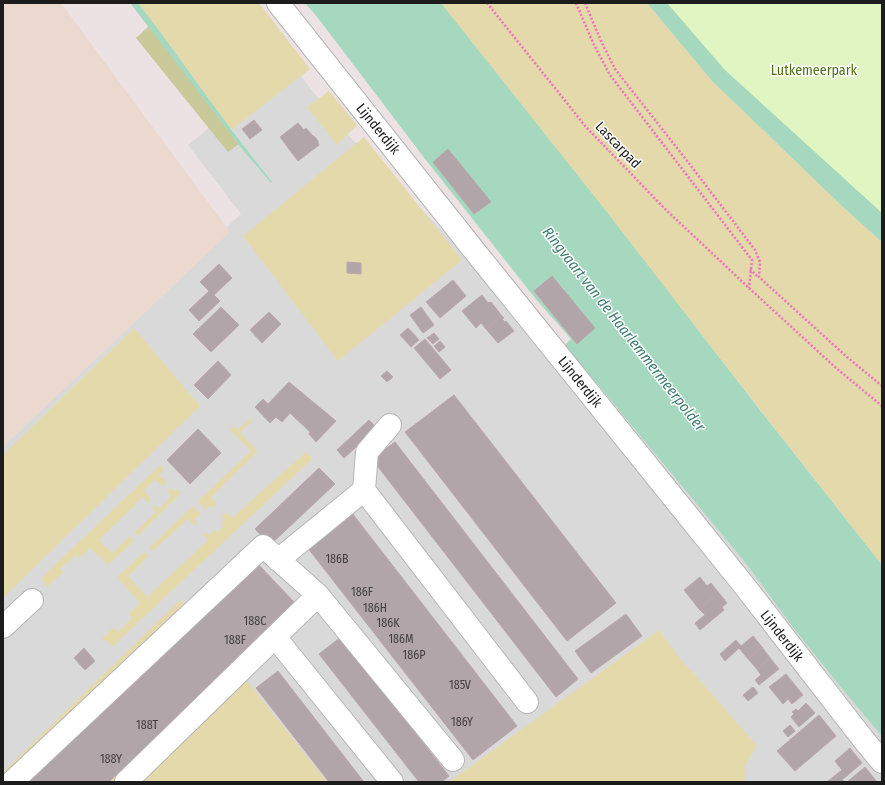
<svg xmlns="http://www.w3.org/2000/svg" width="885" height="785" viewBox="0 0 885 785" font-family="'Fira Sans Condensed',sans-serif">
<rect width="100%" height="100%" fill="#ede2e3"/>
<!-- residential -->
<path fill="#dad9da" d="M290,62L343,130L808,602L882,688V782H3V438L241,214L188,145Z"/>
<!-- farmland -->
<path fill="#ebd9cf" d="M3,3H61L230,232L3,447Z"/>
<!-- grass -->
<path fill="#e4d9ab" d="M138,3H259L310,69L231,130L158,29Z
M441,3H647L712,81L844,208L882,242V565C735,378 589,190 441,3Z
M329,91L357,125L337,145L307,107Z
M364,137L462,260L338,361L243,236Z
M134,328L200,406L3,598V455Z
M249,419L252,421L240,433L258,451L211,497L217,504L213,508L210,506L205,510L198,501L251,451L230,430L233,426L237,430Z
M306,452L312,459L112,647L108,642L101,639L113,628L118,632L132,618L129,614L140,603L117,577L144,552L149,556L128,576L147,597L208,540L203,534L205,532L210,535L214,530L217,532L223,527L221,523L225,520L221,517L226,513L233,517Z
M160,465L164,470L159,475L167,482L162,486L155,480L144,490L151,499L148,503L143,497L99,540L112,553L130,536L134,541L108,565L90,548L79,558L76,555L60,569L64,572L47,587L41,578Z
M171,488L175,491L177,489L181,493L138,536L135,532L156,512L152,508L155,505L159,509L171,496L167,492Z
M193,506L201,514L195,519L197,523L195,526L188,519L153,551L149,548Z
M180,600L250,685L327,782H3V772Z
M659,630L681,660L698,678L757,746L745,766V782H449Z"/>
<!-- forest -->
<path fill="#c9c99a" d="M149,26L239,144L228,152L136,38Z"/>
<!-- park -->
<path fill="#e1f5c2" d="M658,3H882V221L778,129Z"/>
<!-- water -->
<path fill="#a6d8c0" d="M130,3H138L158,29L230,128L272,182L271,183L242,149Z
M305,3H441L606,211L756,405L882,565V736L844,691L795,630L745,562L565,345L571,339L535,298L422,155L318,18Z
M647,3H667L725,70L882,213V242L844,208L712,81Z"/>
<!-- building -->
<path fill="#b2a5a9" stroke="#bda6ac" d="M254,120L262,130L250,139L242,129Z
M298,123L304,130L306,128L313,136H314L318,141V143L319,145L298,161L280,137Z
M448,149L491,202L474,214L433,162Z
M347,262L361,263V274L347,273Z
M219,264L232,278L214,295L220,301L199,321L189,310L209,291L200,282Z
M552,276L595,328L577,344L534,291Z
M453,280L466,296L440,318L426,302Z
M482,295L488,303L491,302L502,316L486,329L481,323L476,328L462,311Z
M221,307L239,325L211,352L193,334Z
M421,307L434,325L423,333L410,315Z
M269,312L281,324L262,343L250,330Z
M502,316L504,318L502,319L505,322L506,321L514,331L498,343L486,329Z
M408,328L419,340L411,347L400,335Z
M434,333L439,339L433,344L427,338Z
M425,339L451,370L440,379L414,348Z
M440,341L445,347L439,352L434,346Z
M218,361L231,375L208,399L194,385Z
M387,371L393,377L387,382L381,376Z
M289,382L336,421L316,442L309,434L310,432L290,413L282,422L276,417L270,423L255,407L263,399L268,404Z
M454,395L616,603L567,641L405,432Z
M369,420L377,428L344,458L337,450Z
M198,429L221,453L190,484L167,460Z
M395,442L578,679L556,697L372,459Z
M319,468L335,484L270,545L255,529Z
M352,513L517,726L473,760L307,547Z
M257,563L295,603L109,782H29Z
M700,577L707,586L711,583L719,593L699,609L684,590Z
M719,593L727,603L722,607L724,610L700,630L695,623L705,615L699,609Z
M626,614L642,636L591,673L575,651Z
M753,636L762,647L748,659L739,648L725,661L720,654L736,640L741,646Z
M341,637L449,776L442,782H419L319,654Z
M762,647L770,658L757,669L748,659Z
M84,648L95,661L85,670L74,658Z
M770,658L779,669L759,685L755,680L761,675L757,669Z
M278,671L364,782H329L256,688Z
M786,674L803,695L792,704L788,699L783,704L769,687Z
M753,687L758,693L748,701L743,695Z
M806,703L815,713L799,727L791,717L794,714L792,712L796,709L798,711Z
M819,715L836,736L795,771L777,751Z
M790,725L795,731L788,737L783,731Z
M850,748L862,763L842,780L844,781L843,782H829L828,781L842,770L835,761Z
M865,767L877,782H847Z"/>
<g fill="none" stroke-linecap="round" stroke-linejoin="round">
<defs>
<path id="minor" d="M278,3L481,259L743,584L863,739L882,762
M364,490L527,702
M278,560L364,490L367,452L390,425
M318,595L453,760
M3,627L32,600
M275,637L392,782
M12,782L263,546L318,595L126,782"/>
</defs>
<!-- minor casing -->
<use href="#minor" stroke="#b5b5b5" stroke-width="24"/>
<!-- path -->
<path stroke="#ef71bd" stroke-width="2.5" stroke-dasharray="2 2" stroke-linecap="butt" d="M487,3L586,127L665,209L749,288L836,368L882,406
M576,3L594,45L610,75L752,260L749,288
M585,3L601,41L615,69L688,162L755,250L760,262L759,277L847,357L882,386
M750,269L758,277"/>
<!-- minor -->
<use href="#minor" stroke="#fff" stroke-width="22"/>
</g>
<g text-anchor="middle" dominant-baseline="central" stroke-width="3" stroke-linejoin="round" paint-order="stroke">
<!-- number labels -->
<g font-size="12" fill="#423e3f">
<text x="337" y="559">186B</text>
<text x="362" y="592">186F</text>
<text x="375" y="608">186H</text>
<text x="255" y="621">188C</text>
<text x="388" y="623">186K</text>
<text x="401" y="639">186M</text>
<text x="235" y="640">188F</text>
<text x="414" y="655">186P</text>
<text x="460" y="685">185V</text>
<text x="462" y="722">186Y</text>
<text x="147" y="725">188T</text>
<text x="111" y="759">188Y</text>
</g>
<!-- park labels -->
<g font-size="14" fill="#4d7113" stroke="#fff">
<text x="814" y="70">Lutkemeerpark</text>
</g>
<!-- street labels -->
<g font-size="14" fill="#1c1c1c" stroke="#fff">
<text transform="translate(378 129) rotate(51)">Lijnderdijk</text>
<text transform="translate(618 145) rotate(46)">Lascarpad</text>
<text transform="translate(580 382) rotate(51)">Lijnderdijk</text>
<text transform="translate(782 636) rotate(52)">Lijnderdijk</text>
</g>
<!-- water labels -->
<g font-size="15" font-style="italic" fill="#407f72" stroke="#fff">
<text transform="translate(624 329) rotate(52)">Ringvaart van de Haarlemmermeerpolder</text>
</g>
</g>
<!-- border -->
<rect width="885" height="785" fill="none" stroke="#1c1c1c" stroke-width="8"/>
</svg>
